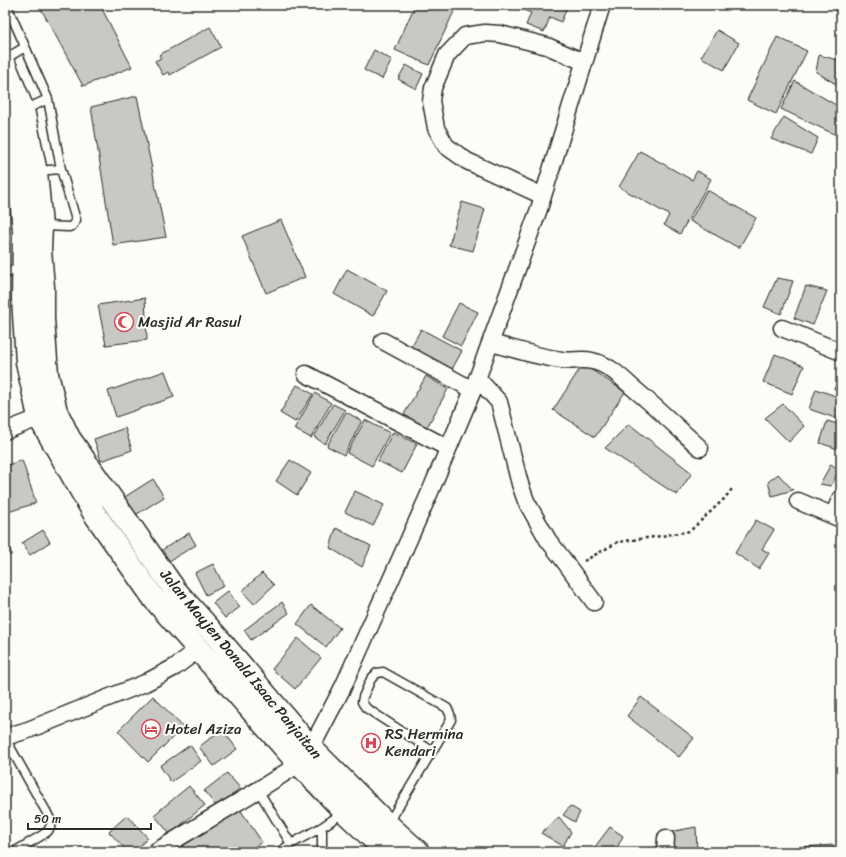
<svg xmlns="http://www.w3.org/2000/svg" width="846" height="857" viewBox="0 0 846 857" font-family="Sriracha,sans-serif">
<rect width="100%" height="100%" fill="#fdfcf7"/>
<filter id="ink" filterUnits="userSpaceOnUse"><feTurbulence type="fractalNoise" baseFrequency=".025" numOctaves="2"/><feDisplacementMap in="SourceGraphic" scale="8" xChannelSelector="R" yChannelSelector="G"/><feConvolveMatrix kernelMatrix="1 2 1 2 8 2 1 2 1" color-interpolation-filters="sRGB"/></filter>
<g filter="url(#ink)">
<!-- building -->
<path fill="#c9c8c4" stroke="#2b2b2b" d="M39,5H100L132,67L83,86Z
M415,5H457L429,65L395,50Z
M516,5H568L561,22L550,17L544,32L526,25L531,13L516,7Z
M210,27L221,47L170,75L168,72L163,75L155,61L161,58L159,55Z
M717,30L739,43L724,70L701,57Z
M777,37L807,51L776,114L747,100Z
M374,50L392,60L382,79L364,70Z
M819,55L841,61V78L836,84L816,72Z
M406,65L423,74L416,89L398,79Z
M795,81L841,108V124L836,135L781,109Z
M137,96L166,237L113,245L91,107Z
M784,117L818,138L811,154L771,139Z
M640,151L692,180L697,171L711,179L680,234L664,225L669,215L619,187Z
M707,190L756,218L739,248L690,221Z
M462,202L485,209L473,251L449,245Z
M281,220L305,277L266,293L242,236Z
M347,269L387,291L373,316L334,294Z
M777,278L793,281L781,314L764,307Z
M806,286L827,291L813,325L794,318Z
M145,298L147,340L106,345L98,305Z
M459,303L478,312L461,346L442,336Z
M421,329L462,351L451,371L410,349Z
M775,354L804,366L792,394L763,382Z
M583,364L625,392L595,437L553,410Z
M165,371L174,397L116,417L108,391Z
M841,375V391L834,389Z
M426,376L448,389L426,429L403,416Z
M297,385L313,394L295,422L280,413Z
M816,389L841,398V420L809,409Z
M315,393L331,403L311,438L294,429Z
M333,404L345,410L325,444L314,437Z
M783,404L804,426L789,442L765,418Z
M346,412L362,421L344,455L327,446Z
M365,420L390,433L372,466L347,453Z
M827,421L841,425V450L820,443Z
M629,424L692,473L677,495L605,448Z
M125,428L132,450L101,461L94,439Z
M393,432L417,444L402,473L378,461Z
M22,460L36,503L5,513V466Z
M290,460L311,473L297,495L276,481Z
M831,464L839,470L831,486L820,484Z
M778,474L793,490L772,496L768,482Z
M153,479L164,497L134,516L123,498Z
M355,491L384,505L373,526L345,512Z
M756,520L774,530L762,549L769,553L759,569L735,553Z
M336,528L371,546L362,567L330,548Z
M43,530L50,542L30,555L22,543Z
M189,533L196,545L169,561L162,550Z
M5,540L12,554L5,558Z
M213,564L224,586L206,595L195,573Z
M262,573L274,585L254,604L242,591Z
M228,591L240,607L225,618L213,603Z
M282,602L289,613L251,640L244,630Z
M311,605L340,628L326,647L297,624Z
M298,638L321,658L295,689L272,669Z
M153,696L183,727L148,762L118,731Z
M641,697L694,738L679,757L627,716Z
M222,729L237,749L214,766L199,747Z
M190,745L201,761L171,782L160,766Z
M227,773L240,788L217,807L204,791Z
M189,786L205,805L170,834L154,815Z
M570,806L580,812L575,822L563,815Z
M239,808L262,842L247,852H174Z
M127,815L148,838L133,852H128L109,832Z
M559,817L571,832L563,846L541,833Z
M610,827L623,836L615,852H602L594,848Z
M696,827L697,852H672L669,832Z
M834,845L835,852H782V848Z"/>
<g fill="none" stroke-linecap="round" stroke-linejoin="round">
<defs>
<path id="lane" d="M5,8L9,10L48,99L61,169L76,220L72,226L69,227L43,226
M5,59L25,47
M24,110L48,99
M37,171L61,169
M5,274L22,266
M5,738L47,813L52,823L48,831L44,834L14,852
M258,790L291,844L279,852
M388,824L451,720L450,714L447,708L383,672L377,673L371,679L363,697L362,702L366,708L432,751
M291,844L322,827L344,812
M322,852V827"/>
<path id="street" d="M543,196L467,161L446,146L436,128L431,101L433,88L447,55L465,36L485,33L500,34L547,46L584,62
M782,328L841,352
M383,341L473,390
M491,343C515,349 538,357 562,360C572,362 582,358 592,361C608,364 621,377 632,387C656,407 678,428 700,448
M306,374L448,448
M477,378L499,402L520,484L526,501L548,540L562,558L594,602
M5,431L49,414
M798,501L841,519
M833,515L841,498
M5,737L28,730L145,683L175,667L199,649
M311,748L343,687L430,492L473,390L539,209L602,5
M155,852L258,790L299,764
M665,852L666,838"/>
<path id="highway" d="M5,66L23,110L36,172L41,226L40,250L43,287V319L47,374L56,411L69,438L175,590L217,637L311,748L387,824L418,852
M5,111L18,165L24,231L23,299L27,362L39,417L94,513L155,600L299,764L345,812L387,852"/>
</defs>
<!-- lane casing -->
<use href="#lane" stroke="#2b2b2b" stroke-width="11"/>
<!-- street casing -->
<use href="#street" stroke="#2b2b2b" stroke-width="19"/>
<!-- highway casing -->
<use href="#highway" stroke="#2b2b2b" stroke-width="25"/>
<!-- path -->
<path stroke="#2b2b2b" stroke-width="2.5" stroke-dasharray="3 3" stroke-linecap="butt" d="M584,561L618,542L661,536L690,531L724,499L732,489"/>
<!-- lane -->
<use href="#lane" stroke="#fdfcf7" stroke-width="8"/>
<!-- street -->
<use href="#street" stroke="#fdfcf7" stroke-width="16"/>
<!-- highway -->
<use href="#highway" stroke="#fdfcf7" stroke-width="22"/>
</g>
</g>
<!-- icons -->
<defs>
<symbol id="mosque-ring" viewBox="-11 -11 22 22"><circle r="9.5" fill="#fdfcf7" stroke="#d1495b" stroke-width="1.5"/><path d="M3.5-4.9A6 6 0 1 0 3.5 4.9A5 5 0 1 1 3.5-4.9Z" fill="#d1495b"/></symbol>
<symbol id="hotel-ring" viewBox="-11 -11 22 22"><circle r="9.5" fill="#fdfcf7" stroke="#d1495b" stroke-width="1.5"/><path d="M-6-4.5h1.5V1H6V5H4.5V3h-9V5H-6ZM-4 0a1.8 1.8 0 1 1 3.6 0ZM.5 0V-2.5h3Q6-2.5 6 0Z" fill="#d1495b"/></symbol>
<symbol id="hospital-ring" viewBox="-11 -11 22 22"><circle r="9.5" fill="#fdfcf7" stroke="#d1495b" stroke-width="1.5"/><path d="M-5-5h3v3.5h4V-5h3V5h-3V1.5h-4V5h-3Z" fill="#d1495b"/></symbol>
</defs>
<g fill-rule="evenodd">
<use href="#mosque-ring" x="113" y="311" width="22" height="22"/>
<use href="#hotel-ring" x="140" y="718" width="22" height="22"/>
<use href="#hospital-ring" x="360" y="732" width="22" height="22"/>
</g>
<g text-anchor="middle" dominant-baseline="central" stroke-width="4" stroke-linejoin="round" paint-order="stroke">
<!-- poi labels -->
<g font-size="15" fill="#2b2b2b" stroke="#fdfcf7" text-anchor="start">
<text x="138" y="322">Masjid Ar Rasul</text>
<text x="165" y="729">Hotel Aziza</text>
<text x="385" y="734">RS Hermina<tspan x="385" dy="17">Kendari</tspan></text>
</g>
<!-- street labels -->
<g font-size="15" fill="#2b2b2b" stroke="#fdfcf7">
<text transform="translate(241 664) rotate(50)">Jalan Mayjen Donald Isaac Panjaitan</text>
</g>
</g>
<!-- margin -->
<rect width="846" height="857" fill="none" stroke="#fdfcf7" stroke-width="20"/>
<rect x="10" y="10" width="826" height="837" fill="none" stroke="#2b2b2b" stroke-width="1.5" filter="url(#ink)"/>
<!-- scale -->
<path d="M28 823v6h123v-6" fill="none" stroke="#2b2b2b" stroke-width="2"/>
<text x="34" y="823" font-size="12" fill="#2b2b2b" stroke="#fdfcf7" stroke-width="3" paint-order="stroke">50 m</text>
</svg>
